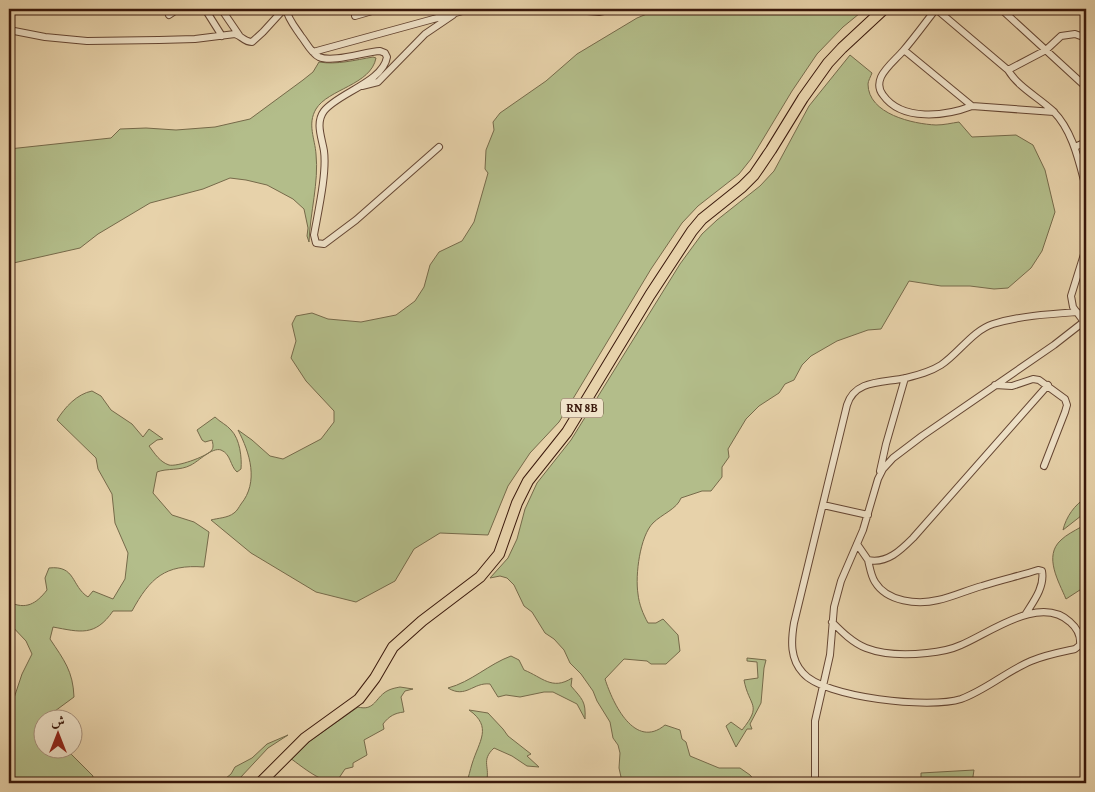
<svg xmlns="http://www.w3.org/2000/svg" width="1095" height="792" viewBox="0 0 1095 792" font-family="Alegreya,Amiri,serif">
<rect width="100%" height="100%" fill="#e7d2aa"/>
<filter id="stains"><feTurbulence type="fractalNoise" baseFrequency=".004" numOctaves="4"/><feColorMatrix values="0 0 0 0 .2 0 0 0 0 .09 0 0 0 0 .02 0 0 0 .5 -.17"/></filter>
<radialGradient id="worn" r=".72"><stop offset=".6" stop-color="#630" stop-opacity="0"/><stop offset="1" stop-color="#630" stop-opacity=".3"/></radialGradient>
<!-- green -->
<path fill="#b3bd8a" stroke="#766a4a" d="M659,9H865L843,27L817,54L792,91L751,159L739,174L698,206L682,223L651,269L559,422L530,453L508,486L488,535L440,533L414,549L395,581L356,602L316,592L251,553L211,520C218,518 228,518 234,513C237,511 239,507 241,504C259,482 250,453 238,430L252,440L270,456L283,459L321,439L334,422V411L306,381L291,358L296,341L292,324L296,316L312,313L328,319L361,322L396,315L415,301L424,287L430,265L439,252L462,241L474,222L488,173L485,169L486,150L494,130L493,122L500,113L546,81L577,54L637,18Z
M850,55L872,73C871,76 868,81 868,84C868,114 913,124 936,125C944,125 952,123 959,122L972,137L1016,135L1033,145L1045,170L1055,212L1042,251L1031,268L1008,288L994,289L970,286H941L909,281L881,329L868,330L837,341L811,356L802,365L794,380L785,384L779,393L759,406L746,419L728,449L729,457L722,467V477L711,491H702L681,498C677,509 662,514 653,523C640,536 635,575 638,594C639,604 643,614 648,623H656L663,619L678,635L680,651L666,664H651L647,661L624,659L605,679C613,704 635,750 665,725L680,730L682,739L686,742L690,756L719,768H740L750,775L757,783H612L616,782L621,777L619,768L620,753L618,745L613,738L610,722L597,701L593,691L581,674L570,663L564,650L554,639L545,633L532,612L524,606L514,585L507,578L500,576L490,578L508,558L517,539L525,509L537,483L571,440L680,264L702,234L717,220L760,186L774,171L809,106Z
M373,57L376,58C371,85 328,89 316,109C307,124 315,139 316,154C319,182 310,213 309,242L307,236L308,228L304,209L293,199L267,185L246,180L230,178L203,189L150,203L98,234L80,248L9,264V149L111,138L120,129L146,128L176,130L215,127L250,119L303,80L313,72L319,62C337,65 355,60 373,57Z
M92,391L101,396L111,410L132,424L143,437L149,429L163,439L157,440L149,446C155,454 160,462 169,465C177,467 205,457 211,451C214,448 213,444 212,440L205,442L202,440L197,430L215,417C220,422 227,425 231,430C240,439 242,458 241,469L237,472C230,466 231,454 221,450C212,447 199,461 191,465C180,471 167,468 157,472L153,493L172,515L194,522L209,532L204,567C165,564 150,578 132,611H113C95,637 80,632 53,627L50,639C64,660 73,671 74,697L55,711L48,719L42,720V750H67L93,776L92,783H9V703L12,704L22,674L32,654L26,641L9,623V602C26,610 36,604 47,590L45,578L49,568C76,565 71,586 88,597L93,591L113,599L125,579L128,553L115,523L112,494L98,469L96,458L57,420C65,407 77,394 92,391Z
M1086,498V512L1063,530C1066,517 1075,504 1086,498Z
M1081,527L1086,532V586L1066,599C1059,582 1043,556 1061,540C1066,535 1074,531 1081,527Z
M511,656L519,660L524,670C542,677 552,691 572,678L571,686C582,699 586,701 585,719L577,704L553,692H544L520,697L506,695L498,697L490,684C473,682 466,699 448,688C471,682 489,664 511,656Z
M747,658L766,660L764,668L761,703L750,724L752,729H747L736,747L726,726L731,722L742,730C763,704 749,707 744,680L758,678L757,662L747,661Z
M400,687L413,689L405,691L401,697L404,712C395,713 389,716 383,724L384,729L364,740L367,755L353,763V767L345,769L339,778V783C321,783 304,768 290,758L300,748L358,707C373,711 375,700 384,693C389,689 395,688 400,687Z
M469,710L488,713L503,729L508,736L531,754L527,756L539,767L527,766L512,756L494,748C480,761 491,767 486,783H466C469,777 470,770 472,764C479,741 493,727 469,710Z
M288,735L268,748L240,778L234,783H220L231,774L235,767L252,758L267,744Z
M974,770L972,783H921V773Z"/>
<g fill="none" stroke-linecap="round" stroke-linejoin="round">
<defs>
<path id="street" d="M205,9L222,36
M286,9C288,19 295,27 301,36C306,42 311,53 319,57C333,63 364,52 380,51L385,53L387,57C383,82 338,93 324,111C315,123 322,138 324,151C327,173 318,212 314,235L316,243L324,244L356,220L439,147
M564,9L599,12L613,9
M936,9L1008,70C1018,87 1038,97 1053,111C1073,131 1079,162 1086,188
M936,9C925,23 915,37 903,51C896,59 885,68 881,77C878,84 879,90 883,95C902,122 946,116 972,106
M1001,9L1086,87
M224,13L239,35
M169,15L178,9
M355,16L379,9
M9,30L45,37L87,41L159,40L195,39L235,34C242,36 244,42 252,42L263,32L284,9
M904,50L972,106L1054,112
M313,52L470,9
M1008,70L1046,50L1061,36L1075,34L1086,38
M362,86L378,82L425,34L453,15
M1075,147L1086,142
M1086,248L1071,296L1073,307L1084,322L1086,321
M995,385L1012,386L1033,379L1039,380L1065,399L1067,405L1065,412L1044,466
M880,471L886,444L905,378
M823,505L868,515
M857,544L868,560C887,564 901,550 913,538L1048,385
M868,560C870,568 871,576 875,582C887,602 918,605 938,600C953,597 967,590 982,586C1000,580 1019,576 1038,570L1042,571C1045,587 1033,602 1025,615
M832,622C842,632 853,643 866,648C884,655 908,655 927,653C938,652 950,650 961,645C990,633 1040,594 1070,622C1077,628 1081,635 1080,645L1075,649C1061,652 1045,655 1031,661C1007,671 986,690 961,699C931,709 824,698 803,673C790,659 791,641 794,623L847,405C855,379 884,383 906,378C918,375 930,372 941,365C959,353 972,331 993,324C1019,316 1049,314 1077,312
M815,783V721L830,655L834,607L841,581L863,530L878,479L883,469L893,458L922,436L1054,345L1086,320"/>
<path id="primary" d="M260,783L305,738L359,699L375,678L393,647L422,621L480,577L499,554L517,503L528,481L567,432L650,295L692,231L702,219L742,187L754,175L771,150L803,98L828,63L842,48L884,9"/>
</defs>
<!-- street casing -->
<use href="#street" stroke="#654633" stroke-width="8"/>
<!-- primary casing -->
<use href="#primary" stroke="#3a180b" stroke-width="12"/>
<!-- street -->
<use href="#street" stroke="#efe2c8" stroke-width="6"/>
<!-- primary -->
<use href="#primary" stroke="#e7d2aa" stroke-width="10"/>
</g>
<g text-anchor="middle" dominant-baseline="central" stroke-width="4.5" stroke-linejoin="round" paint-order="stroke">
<!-- shield labels -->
<rect fill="#efe2c8" stroke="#705544" stroke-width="1" x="561" y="398.5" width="42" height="19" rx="4"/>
<g font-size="12" font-weight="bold" fill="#3a180b">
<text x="582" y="408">RN 8B</text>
</g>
</g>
<!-- margin -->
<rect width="1095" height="792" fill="none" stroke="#e7d2aa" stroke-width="30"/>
<rect x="10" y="10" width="1075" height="772" fill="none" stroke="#3a180b" stroke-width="2.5"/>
<rect x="15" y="15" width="1065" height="762" fill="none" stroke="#3a180b"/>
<!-- north arrow -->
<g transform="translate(58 734)"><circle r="24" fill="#efe2c8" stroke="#a7917c"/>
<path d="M0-4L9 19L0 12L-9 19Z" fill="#8f2418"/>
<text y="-8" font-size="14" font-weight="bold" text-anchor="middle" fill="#3a180b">ش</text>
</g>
<rect width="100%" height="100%" filter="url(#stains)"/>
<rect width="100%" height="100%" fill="url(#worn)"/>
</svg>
